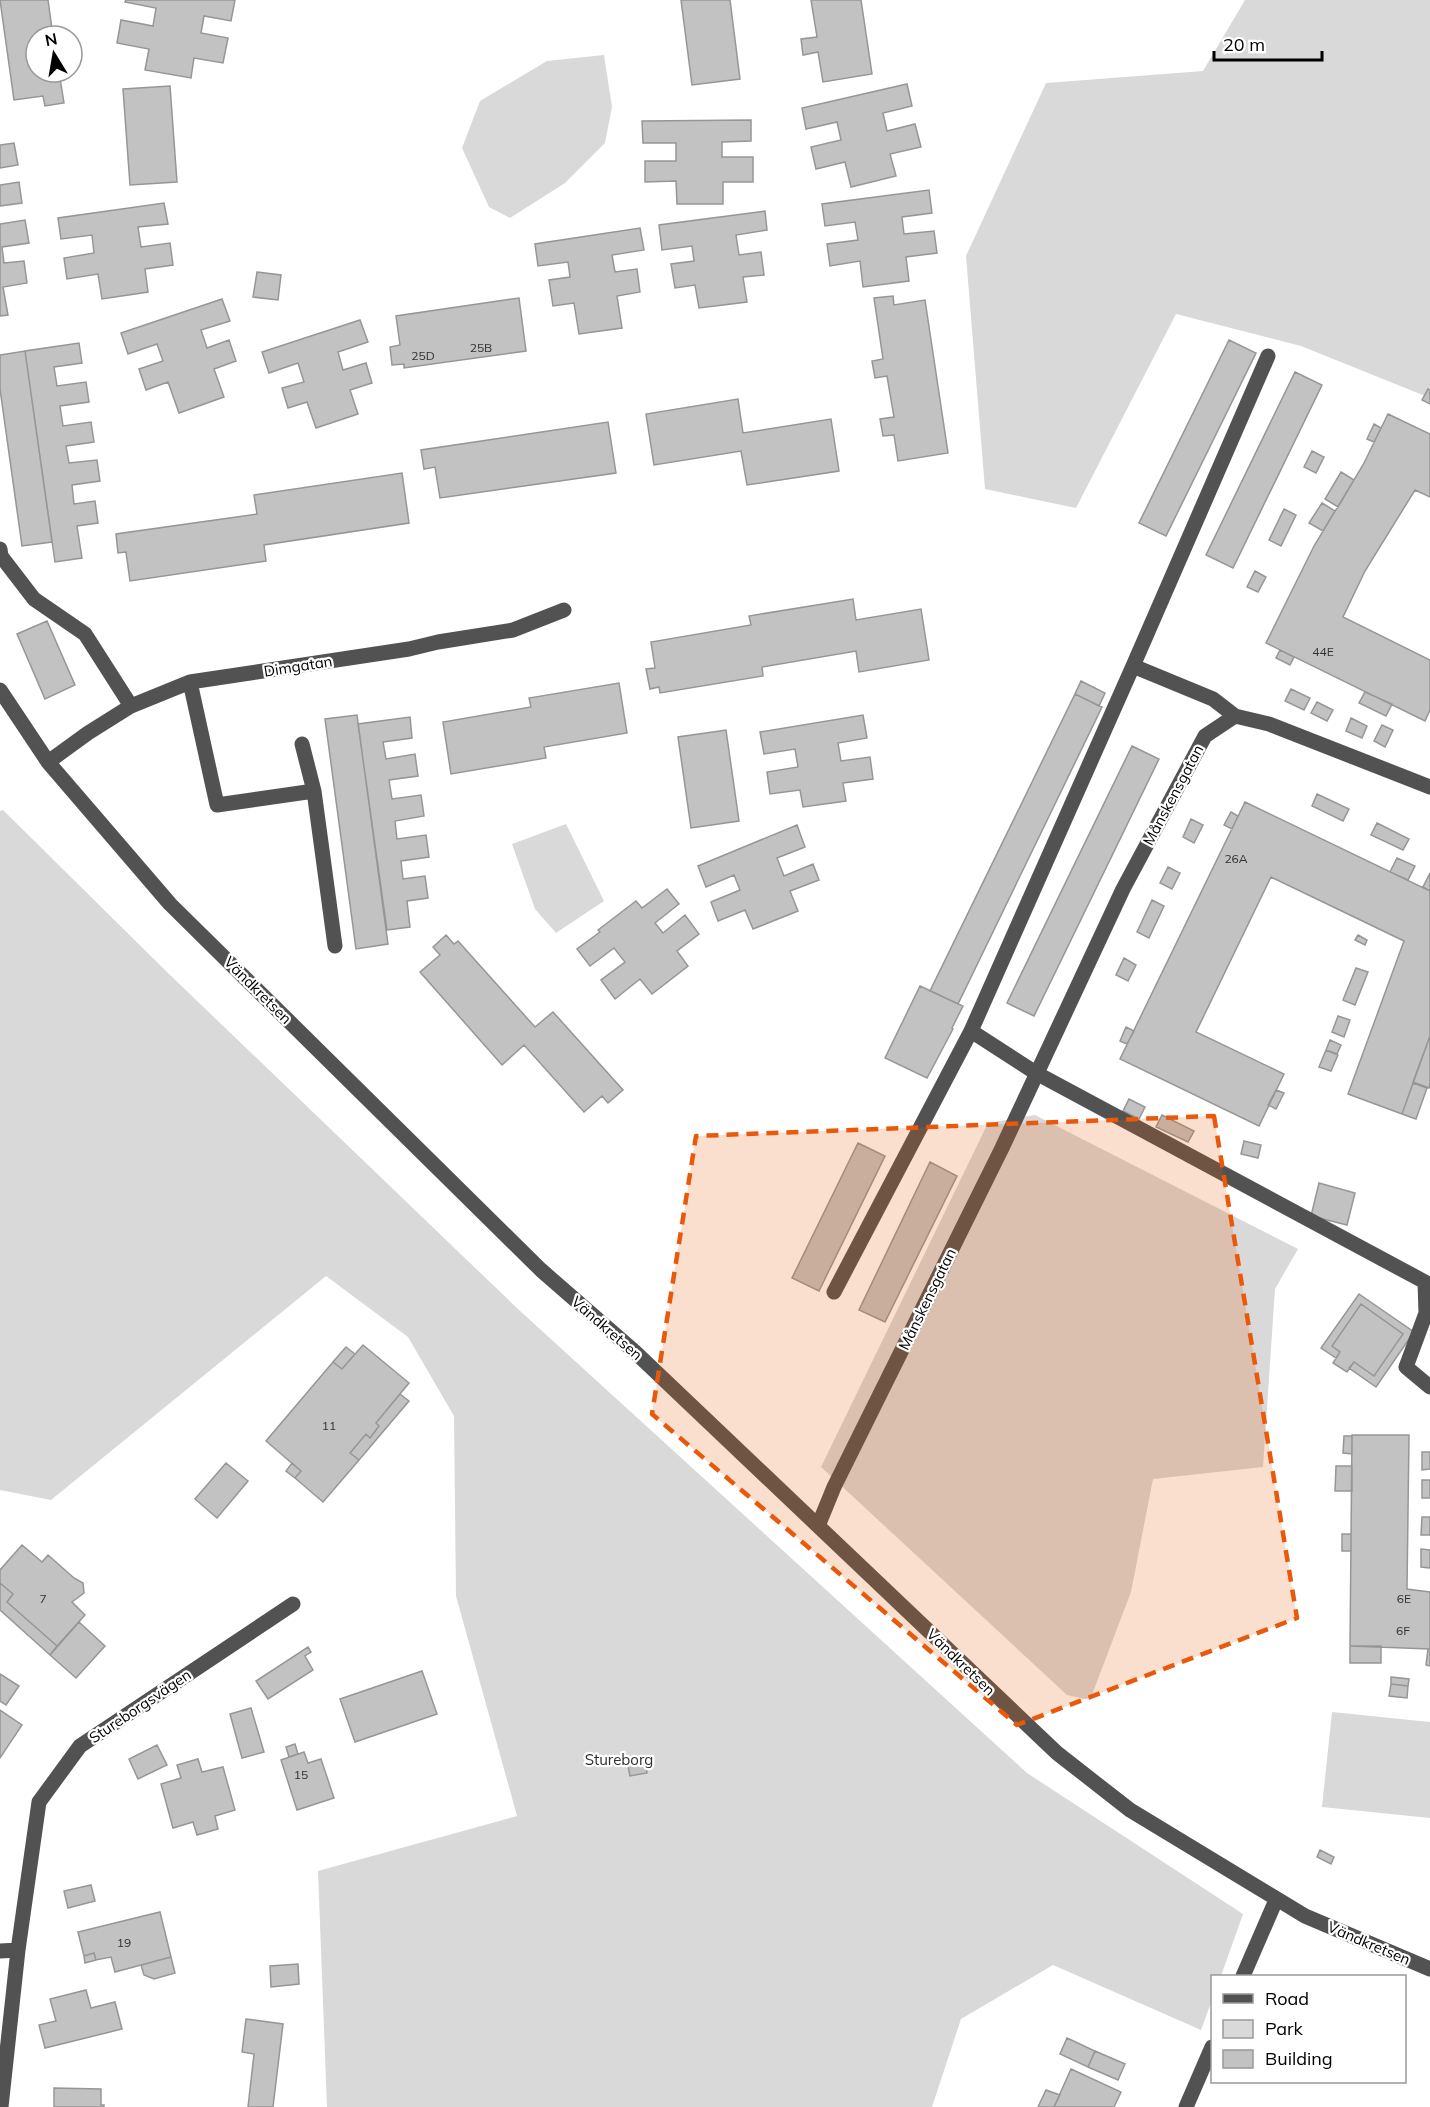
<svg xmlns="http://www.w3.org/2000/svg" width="1430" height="2107" viewBox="0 0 1430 2107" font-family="Mulish,sans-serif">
<rect width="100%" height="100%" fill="#fff"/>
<!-- green -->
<path fill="#d9d9d9" d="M1245,0H1430V398L1301,346L1176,314L1076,508L985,489L966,256L1046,83L1203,71Z
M604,55L612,107L605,143L565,183L510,218L489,207L462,148L480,101L547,61Z
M3,810L169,974L519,1310L1027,1773L1243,1914L1221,1976H1212V2000L1201,2030L1053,1965L961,2019L932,2107H327L318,1871L517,1816L456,1596L454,1416L408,1337L326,1276L51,1500L0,1490V811Z
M566,824L604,901L556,933L535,909L512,844Z
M1035,1115L1298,1249L1275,1289L1263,1467L1153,1479L1131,1592L1090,1700L1067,1695L821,1467L988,1123Z
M1332,1712L1430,1722V1818L1322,1807Z"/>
<!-- building -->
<path fill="#c2c2c2" stroke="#969696" stroke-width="1.5" d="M0,0H48L53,36H36V72H59L64,103L45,106L43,96L14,100Z
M126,0H235L231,21L204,16L201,33L228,38L223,63L194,58L191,78L145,70L149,49L117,43L121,20L153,26L156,8L125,2Z
M681,0H730L740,79L692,85Z
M811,0H861L872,74L823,82L818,52L803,55L801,39L817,37Z
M907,84L912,106L883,113L887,131L915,124L921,147L890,154L896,176L851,187L845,162L816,169L811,147L841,140L837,122L806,129L802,108Z
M170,86L177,182L130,185L123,89Z
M751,120V141L722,142V157H753V182H723V204H677L676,181L645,182V161H676V143H643L642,121Z
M14,143L18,165L0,168V145Z
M19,182L22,203L0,206V185Z
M929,190L932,213L902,217L904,234L934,231L937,253L906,257L909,281L863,287L860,261L830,266L827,244L858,240L855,222L825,226L822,204Z
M164,203L168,224L138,227L141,247L170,243L173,265L145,269L148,292L102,299L98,274L67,279L64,258L94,253L92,235L61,239L58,218Z
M765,211L767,230L736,235L739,255L761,252L764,275L743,277L747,302L699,308L695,285L675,288L671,264L694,261L692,246L662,250L659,225Z
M25,220L29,243L2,247L4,263L24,261L27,283L3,287L8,315L0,316V224Z
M640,228L644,250L612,255L615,272L637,269L640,292L617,296L622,328L579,334L574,303L553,306L549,280L570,277L568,262L538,266L535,244Z
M257,272L281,275L278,300L253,297Z
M893,296L894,305L925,300L948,453L898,461L894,435L883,436L880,419L894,417L887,376L875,378L872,361L883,359L874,298Z
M519,298L526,351L404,368V364L392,365L390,347L400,345L396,316Z
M222,299L230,321L201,330L207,348L229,340L236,361L214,369L224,397L179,413L168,382L146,390L139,369L163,361L157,344L128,354L121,333Z
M360,320L368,342L338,352L343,370L366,363L372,383L350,390L358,414L316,428L307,402L288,408L282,388L304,382L298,363L269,373L262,352Z
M1229,340L1256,353L1166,536L1139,523Z
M79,343L82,363L54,367L57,386L86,382L89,402L60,406L63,426L91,422L94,442L66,446L69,463L97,460L100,481L72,485L74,504L95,501L98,523L77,526L82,558L55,562L25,351Z
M25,351L52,542L22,546L0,389V355Z
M1295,372L1322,385L1233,568L1206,555Z
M1428,389L1430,390V404L1422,400Z
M738,399L743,433L831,419L839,471L747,485L741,451L654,465L646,414Z
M1388,414L1430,434V497L1415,490L1365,571L1343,617L1430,660V710L1425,721L1266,643L1314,546L1363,465Z
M608,422L616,473L440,498L435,467L424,469L421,450Z
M1374,424L1381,428L1374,442L1367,439Z
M1312,451L1324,457L1316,473L1304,467Z
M1341,472L1354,480L1338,507L1325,499Z
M402,473L409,523L264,545L266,561L130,581L126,552L118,553L116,534L257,514L254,495Z
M1322,503L1335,511L1323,531L1309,523Z
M1284,509L1296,515L1281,546L1269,540Z
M1255,571L1266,577L1258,592L1247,587Z
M853,599L856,620L921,609L929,660L859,672L856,651L762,667L763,676L660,693L659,687L650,689L646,669L655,668L651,642L751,625L749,616Z
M47,621L75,685L45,699L17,634Z
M1280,650L1294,657L1290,665L1276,658Z
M1081,681L1105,693L1099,706L1075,694Z
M619,683L627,733L544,747L546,758L451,774L443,722L531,707L529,698Z
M1291,689L1310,698L1304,710L1285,701Z
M1365,692L1392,704L1386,716L1359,703Z
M1075,694L1102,707L958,1004L930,991Z
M1317,702L1333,710L1327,721L1311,713Z
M357,715L388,944L356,949L325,719Z
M863,715L867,738L838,743L841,761L870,757L873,779L843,783L846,801L803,807L800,790L770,794L767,772L798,767L795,749L764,754L760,732Z
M410,717L412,738L383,742L386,759L415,754L418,776L389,780L392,799L421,795L424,816L395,821L397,839L426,835L429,857L401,861L403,879L425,876L428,898L407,901L410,927L387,930L358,724Z
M1351,718L1367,726L1362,738L1346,731Z
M1382,725L1393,730L1385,747L1374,741Z
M726,730L739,821L691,828L678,737Z
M1132,746L1159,759L1034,1016L1007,1003Z
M1317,794L1349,809L1343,821L1312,806Z
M1245,802L1430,891V1036L1402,1114L1348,1094L1404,941L1271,877L1196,1032L1284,1074L1259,1126L1120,1059Z
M1231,812L1238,816L1232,829L1224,825Z
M1191,819L1203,825L1194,843L1183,837Z
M1377,823L1409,839L1403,850L1371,835Z
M797,825L805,847L777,858L784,876L813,864L819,880L790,891L798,911L753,929L745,910L718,921L711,902L740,890L734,875L706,887L698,866Z
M1397,858L1415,866L1408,880L1390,872Z
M1168,867L1180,873L1172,889L1160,883Z
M1430,873V891L1423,887Z
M667,889L679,904L655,923L663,933L685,915L699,934L677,951L688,966L652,994L640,979L615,999L601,980L625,962L614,948L590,966L577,949L600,932L598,930L636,901L642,908Z
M1152,900L1164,906L1149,938L1137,932Z
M446,935L454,944L458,941L535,1027L553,1012L623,1090L608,1103L602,1096L584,1112L524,1045L502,1065L420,972L440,955L433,947Z
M1358,935L1367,940L1365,945L1355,940Z
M1124,958L1136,965L1128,981L1116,975Z
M1356,968L1368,972L1355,1005L1343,1000Z
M920,986L963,1006L952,1028L953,1029L927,1078L885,1058Z
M1338,1016L1350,1020L1344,1037L1332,1032Z
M1126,1027L1134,1031L1127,1044L1120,1041Z
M1430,1036V1084L1429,1088L1413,1082Z
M1330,1040L1341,1045L1337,1054L1326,1050Z
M1326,1050L1338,1055L1331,1071L1319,1067Z
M1413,1083L1427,1088L1416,1119L1402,1114Z
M1276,1090L1284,1093L1276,1109L1268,1105Z
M1129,1099L1145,1107L1139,1119L1123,1111Z
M1162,1115L1194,1131L1188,1142L1156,1127Z
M1244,1141L1261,1145L1258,1158L1241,1154Z
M858,1143L885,1156L819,1291L792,1278Z
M930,1162L957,1176L885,1322L859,1310Z
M1319,1183L1355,1193L1347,1225L1311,1216Z
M1359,1294L1414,1332L1376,1387L1349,1368L1354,1362L1374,1376L1403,1334L1361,1304L1332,1346L1340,1352L1336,1358L1321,1348Z
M1361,1304L1403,1334L1374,1376L1354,1362L1347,1372L1333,1363L1340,1352L1332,1346Z
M363,1345L409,1383L376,1423L379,1426L370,1438L366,1434L350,1453L359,1460L323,1502L295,1478L301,1471L266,1441L333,1362L342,1369Z
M346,1347L355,1354L342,1369L333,1362Z
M400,1394L409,1401L359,1460L350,1453L366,1434L370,1438L379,1426L376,1423Z
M1352,1435H1409L1407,1589L1430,1592V1649L1350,1646Z
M1344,1436H1352V1454L1343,1453Z
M1422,1452H1430V1469L1422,1470Z
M226,1463L248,1481L217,1518L195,1499Z
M292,1463L301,1471L295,1478L286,1471Z
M1336,1466H1352V1491H1335Z
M1422,1480H1430V1498H1422Z
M1422,1517H1430V1535H1421Z
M1342,1534H1351V1551H1342Z
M22,1545L42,1562L48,1555L74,1578L83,1583L84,1593L72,1602L85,1615L57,1646L7,1602L13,1594L0,1583V1570Z
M1421,1549L1430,1550V1568L1421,1567Z
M0,1583L13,1594L7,1602L57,1646L50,1655L0,1610Z
M79,1622L105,1646L76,1678L50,1655Z
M1350,1646H1381V1663H1350Z
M308,1647L311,1652L305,1656L313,1670L268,1699L256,1681Z
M1428,1649H1430V1666L1426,1665Z
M422,1671L437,1714L355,1742L340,1699Z
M0,1674L19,1686L6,1705L0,1701Z
M1391,1677L1409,1679L1408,1686L1391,1684Z
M1391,1684L1408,1686L1407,1698L1389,1696Z
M251,1708L264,1752L242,1758L230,1714Z
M0,1710L22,1725L0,1758Z
M295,1744L298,1754L289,1757L286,1747Z
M157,1745L167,1765L138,1779L129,1759Z
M304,1752L308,1763L321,1759L334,1798L297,1810L281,1760Z
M645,1758L647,1773L630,1776L627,1761Z
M198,1759L202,1772L223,1767L235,1810L215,1816L218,1829L197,1835L193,1822L173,1828L161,1784L181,1778L177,1765Z
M1320,1850L1334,1857L1331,1864L1317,1857Z
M91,1885L95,1901L68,1908L64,1891Z
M160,1912L171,1957L115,1972L111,1957L96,1960L94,1953L84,1956L78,1932Z
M94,1953L96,1960L85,1963L84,1956Z
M171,1957L175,1973L154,1979L144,1975L141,1965Z
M298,1964L299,1984L271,1987L270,1966Z
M86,1990L91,2008L115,2002L122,2029L45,2048L39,2025L56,2021L50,1999Z
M246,2019L283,2024L273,2107H248L254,2054L242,2052Z
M1067,2038L1095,2051L1088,2067L1060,2054Z
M1095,2051L1125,2064L1118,2080L1088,2067Z
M1071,2069L1121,2092L1114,2107H1054Z
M54,2088L101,2089V2105H104V2107H54Z
M1046,2090L1060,2095L1054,2107H1038Z"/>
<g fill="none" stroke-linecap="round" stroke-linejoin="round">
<!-- minor -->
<path stroke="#525252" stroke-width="15" d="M0,549L1,556L34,599L85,634L131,706
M1133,666L1213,699L1235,716
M190,682L217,805L314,791
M0,690L48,762L170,904L541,1270L635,1352L1057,1753L1130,1810L1305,1916L1430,1969
M302,744L314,791L335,946
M48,762L88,733L131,706L190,682L409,649L438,642L513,630L564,610
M971,1031L1036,1073L1425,1282L1426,1313L1406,1367L1430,1387
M834,1292L971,1031L1133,666L1268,356
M818,1526L834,1487L1002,1148L1123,889L1205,736L1235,716L1269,724L1430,787
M0,1951L18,1950L39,1802L80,1746L293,1604
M1243,1976L1276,1900
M1,2107L18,1950
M1186,2107L1212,2047"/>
</g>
<!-- marked area -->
<path fill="#e8590c" fill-opacity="0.2" stroke="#e8590c" stroke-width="4.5" stroke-dasharray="12 8" stroke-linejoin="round" d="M1214,1116L1297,1618L1017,1725L652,1414L696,1136Z"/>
<g text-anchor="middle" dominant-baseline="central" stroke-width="4.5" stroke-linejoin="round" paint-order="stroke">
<!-- number labels -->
<g font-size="12" fill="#303030">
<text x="481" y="347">25B</text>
<text x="423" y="355">25D</text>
<text x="1323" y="651">44E</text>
<text x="1236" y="858">26A</text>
<text x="329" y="1425">11</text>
<text x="43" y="1598">7</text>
<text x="1404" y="1598">6E</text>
<text x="1403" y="1630">6F</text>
<text x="301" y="1774">15</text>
<text x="124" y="1942">19</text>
</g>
<!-- street labels -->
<g font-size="15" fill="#000" stroke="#fff">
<text transform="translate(298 666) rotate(-9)">Dimgatan</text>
<text transform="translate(1173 795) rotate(-62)">Månskensgatan</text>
<text transform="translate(258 990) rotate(45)">Vändkretsen</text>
<text transform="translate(927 1299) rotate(-64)">Månskensgatan</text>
<text transform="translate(607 1328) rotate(41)">Vändkretsen</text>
<text transform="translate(961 1662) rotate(44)">Vändkretsen</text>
<text transform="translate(140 1706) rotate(-34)">Stureborgsvägen</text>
<text transform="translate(1369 1943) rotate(23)">Vändkretsen</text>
</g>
<!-- park labels -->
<g font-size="15" fill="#303030" stroke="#fff">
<text x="619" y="1759">Stureborg</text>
</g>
</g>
<!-- legend -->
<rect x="1211" y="1975" width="195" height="108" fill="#ffffff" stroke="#999999" stroke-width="1.5"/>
<rect x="1223" y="1994" width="30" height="9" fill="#525252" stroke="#999999" stroke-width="1.5"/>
<text x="1265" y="2005" font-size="18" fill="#000000">Road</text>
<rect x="1223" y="2020" width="30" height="18" fill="#d9d9d9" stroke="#999999" stroke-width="1.5"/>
<text x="1265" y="2035" font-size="18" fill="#000000">Park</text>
<rect x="1223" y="2050" width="30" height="18" fill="#c2c2c2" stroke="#999999" stroke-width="1.5"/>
<text x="1265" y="2065" font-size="18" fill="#000000">Building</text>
<!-- north arrow -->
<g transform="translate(54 54) rotate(349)"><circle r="28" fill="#ffffff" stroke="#999999" stroke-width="1.5"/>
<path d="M0-4.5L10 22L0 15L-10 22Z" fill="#000000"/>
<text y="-9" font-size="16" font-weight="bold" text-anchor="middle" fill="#000000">N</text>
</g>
<!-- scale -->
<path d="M1214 51v9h108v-9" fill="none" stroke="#000000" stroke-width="3"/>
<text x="1223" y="51" font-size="18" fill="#000000" stroke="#ffffff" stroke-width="4.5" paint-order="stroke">20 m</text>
</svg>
